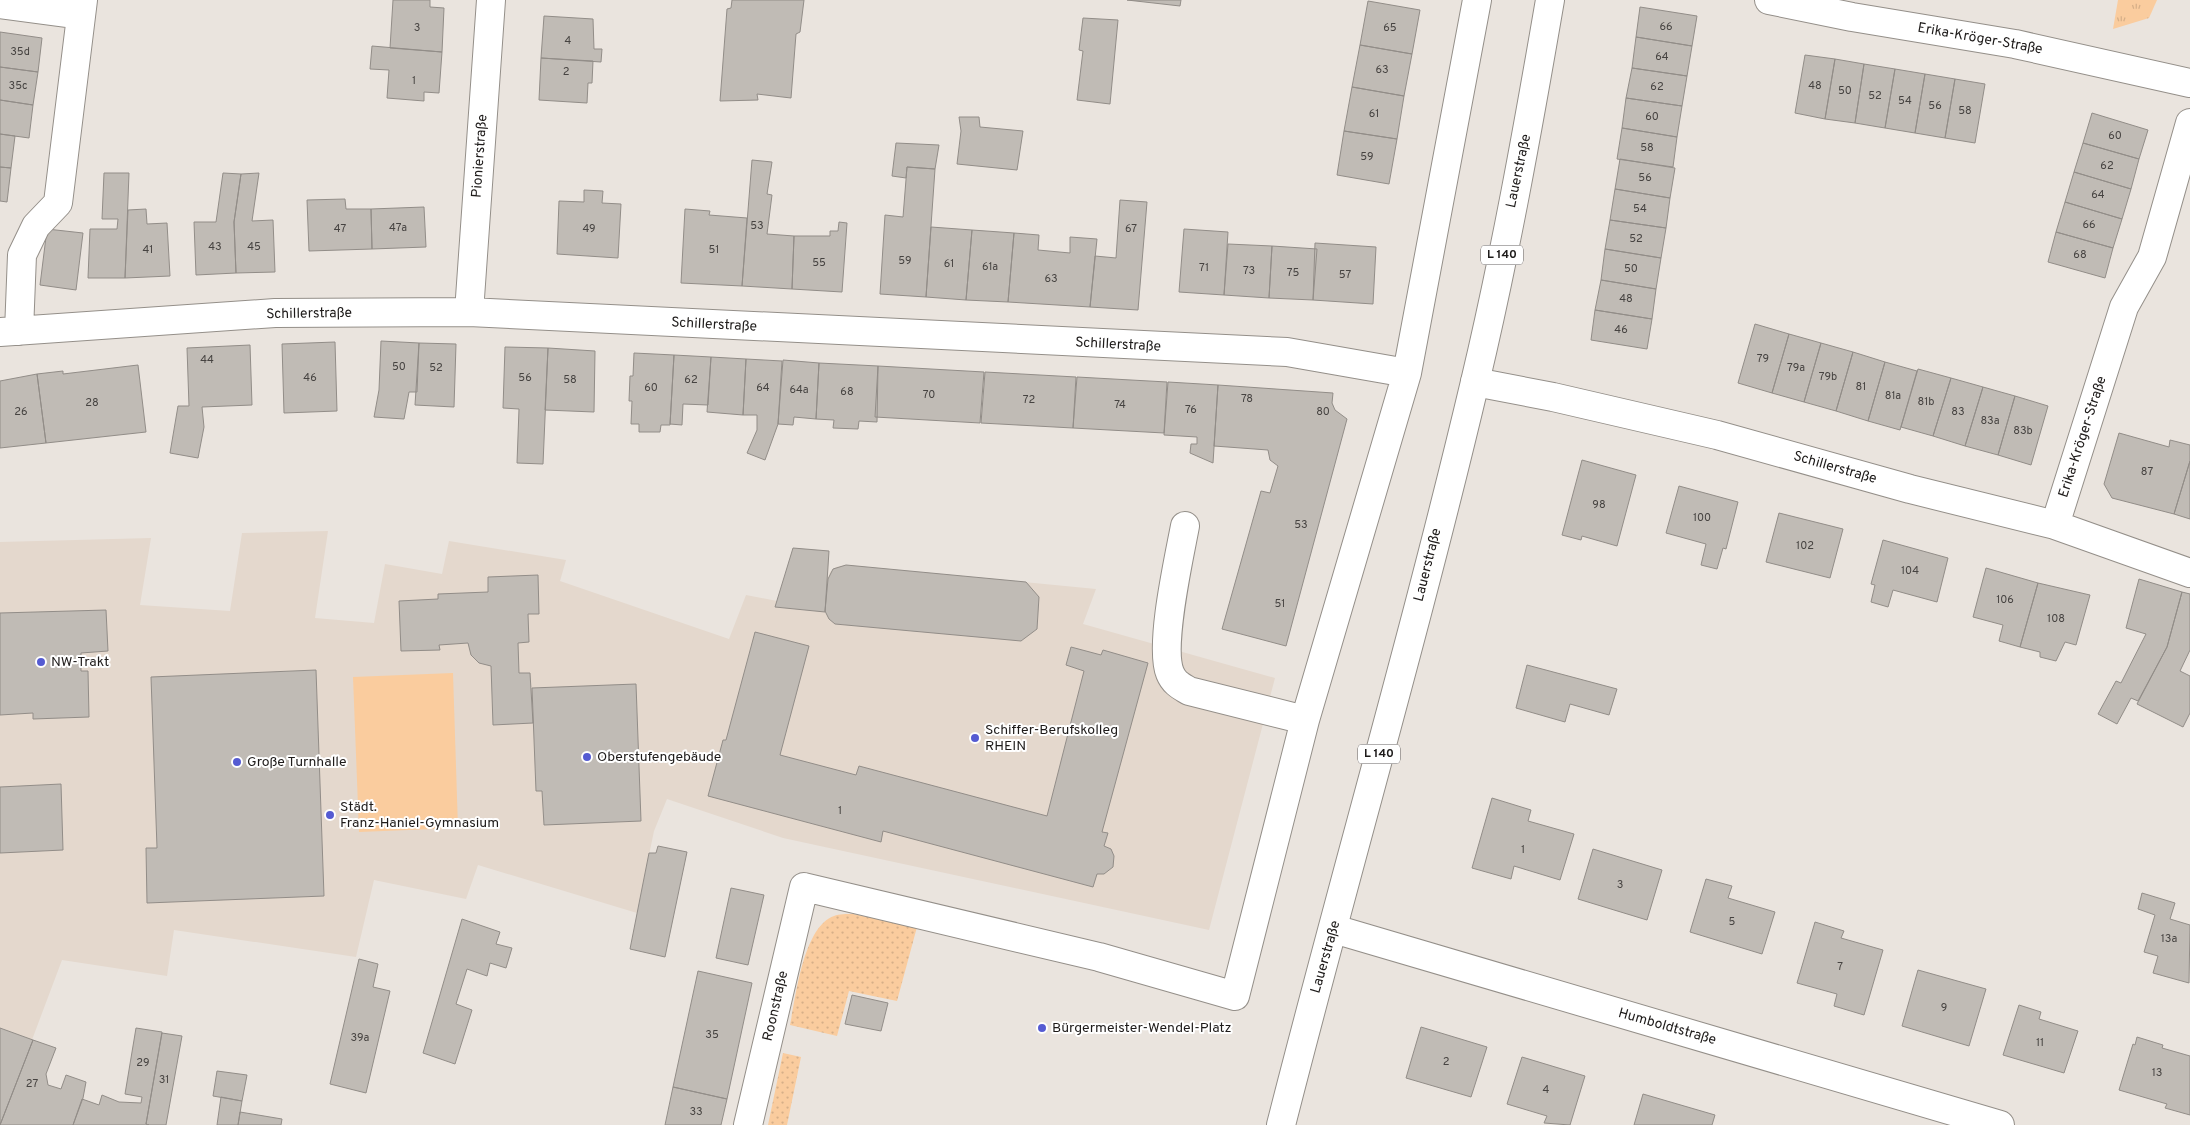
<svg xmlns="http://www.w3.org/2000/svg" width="2190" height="1125" viewBox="0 0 2190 1125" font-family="Overpass,sans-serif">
<defs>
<pattern id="grass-dots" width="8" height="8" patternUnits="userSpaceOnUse" patternTransform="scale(1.25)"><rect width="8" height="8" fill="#facc9e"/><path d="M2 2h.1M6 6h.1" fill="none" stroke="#d6af88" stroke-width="1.8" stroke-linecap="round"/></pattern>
<pattern id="park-tufts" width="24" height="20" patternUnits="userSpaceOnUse" patternTransform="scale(1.25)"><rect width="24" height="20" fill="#facc9e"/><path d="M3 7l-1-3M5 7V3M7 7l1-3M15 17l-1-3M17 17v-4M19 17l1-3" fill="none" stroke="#d6af88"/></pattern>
</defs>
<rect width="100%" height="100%" fill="#eae4de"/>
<!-- built -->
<path fill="#e4d8cd" d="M328,531L315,618L374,623L385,564L442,574L449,541L566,560L560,581L729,639L746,595L777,601L793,548L829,551L828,578L830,572L836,567L846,565L1096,589L1083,624L1275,678L1209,930L783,838L667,799L654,831L637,913L478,865L466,899L374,880L356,957L174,930L167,976L62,960L0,1125V542L151,538L140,605L230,611L242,533Z"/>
<!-- grass -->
<path fill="url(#grass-dots)" d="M853,914L917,927L897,1001L849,991L837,1036L790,1025C796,997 803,927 834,916C839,914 847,914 853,914Z
M783,1053L801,1057L787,1125H768Z"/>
<!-- park -->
<path fill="url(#park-tufts)" d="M2118,0H2157L2149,18L2113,29Z"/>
<!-- pitch -->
<path fill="#facc9e" d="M453,673L458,828L359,832L353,677Z"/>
<!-- building -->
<path fill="#c0bbb5" stroke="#928d88" d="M393,0H430V7L444,8L442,52L390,48Z
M732,0H804L800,32L796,34L791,98L757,94L758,100L720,101L727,9L731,8Z
M1127,0H1181L1180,6Z
M1368,1L1420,10L1412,54L1360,45Z
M1640,7L1697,16L1692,46L1636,37Z
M544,16L593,19L594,49H602L601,62L541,58Z
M1083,18L1118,20L1110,104L1077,100L1083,51L1079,50Z
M0,32L42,38L38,72L0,67Z
M1636,37L1692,46L1687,76L1632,68Z
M1360,45L1412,54L1404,96L1352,87Z
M372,46L442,52L439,93L424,92V101L387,98L389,70L370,69Z
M1805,55L1835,59L1825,119L1795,113Z
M541,58L593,61L592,83H588L587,103L539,100Z
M1835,59L1864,64L1855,123L1825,119Z
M1864,64L1895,69L1885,128L1855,123Z
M0,67L38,72L33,105L0,100Z
M1632,68L1687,76L1682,106L1626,98Z
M1895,69L1925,74L1915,133L1885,128Z
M1925,74L1955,79L1945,138L1915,133Z
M1955,79L1985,84L1975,143L1945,138Z
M1352,87L1404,96L1397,139L1344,131Z
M1626,98L1682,106L1677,137L1622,128Z
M0,100L33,105L29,138L0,134Z
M2092,113L2148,130L2139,159L2083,143Z
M959,117H979L980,127L1023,131L1017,170L957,164L961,131Z
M1622,128L1677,137L1673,167L1617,159Z
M1344,131L1397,139L1389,184L1337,175Z
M0,134L15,136L11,168L0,167Z
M896,143L939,145L935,169L907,167L906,178L892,176Z
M2083,143L2139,159L2131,189L2074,172Z
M1620,159L1675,168L1670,198L1615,189Z
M752,160L772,162L767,194L772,195L767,234L794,236L792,289L742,286Z
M0,167L11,168L7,202L0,201Z
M907,167L935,169L926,297L880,294L885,215L903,217Z
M2074,172L2131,189L2122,219L2065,202Z
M104,173H129L125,278H88L90,229H117L118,219H102Z
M223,173L241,174L234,222L236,273L196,275L194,222H216Z
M259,173L252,221L273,220L275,272L236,273L234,222L241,174Z
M1615,189L1670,198L1666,228L1610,220Z
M584,190L603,191L602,203L621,204L618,258L557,254L559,201L584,202Z
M345,199L346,209H371L372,249L309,251L307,200Z
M1120,200L1147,202L1138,310L1090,307L1095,256L1116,258Z
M2065,202L2122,219L2113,248L2056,232Z
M424,207L426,247L372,249L371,209Z
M146,209L147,224L167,223L170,276L125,278L128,210Z
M685,209L710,211L709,215L747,218L742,286L681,283Z
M1610,220L1666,228L1661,258L1605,249Z
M839,222L847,223L842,292L792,289L794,236H830V231H838Z
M931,227L972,230L966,300L926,297Z
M47,229L83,233L76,290L40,285Z
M1184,229L1228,232L1224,295L1179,292Z
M972,230L1014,233L1008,302L966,300Z
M2056,232L2113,248L2105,278L2048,262Z
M1014,233L1039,235L1038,250L1070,253V237L1097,239L1090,307L1008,302Z
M1315,243L1376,247L1373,304L1313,300Z
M1228,244L1272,246L1269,298L1224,295Z
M1272,246L1317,249L1313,300L1269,298Z
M1605,249L1661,258L1656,289L1601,280Z
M1601,280L1656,289L1652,319L1595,310Z
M1595,310L1652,319L1647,349L1591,340Z
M1755,324L1789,334L1772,393L1738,383Z
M1789,334L1821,343L1804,402L1772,393Z
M381,341L419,343L417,392H409L404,419L374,417L379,390Z
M335,342L337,411L284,413L282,344Z
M419,343L456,344L454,407L415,405Z
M1821,343L1853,352L1836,411L1804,402Z
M250,345L252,405L202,407L204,427L198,458L170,453L178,406H189L187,348Z
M505,347L548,348L543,464L517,463L519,409L503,408Z
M548,348L595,351L594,412L545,410Z
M1853,352L1885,362L1868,421L1836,411Z
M634,353L674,355L670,425H661L660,432H639V424H631L632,401H629L630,376H633Z
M674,355L711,357L708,405L683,404L682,425L670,424Z
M711,357L746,359L743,415L707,412Z
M746,359L782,361L778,424L765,460L747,453L757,430V415H743Z
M783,360L819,363L816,419L794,417L793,425L778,424Z
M1885,362L1917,371L1900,430L1868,421Z
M819,363L878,366L877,422L859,421L858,429L833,428L834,420L816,419Z
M138,365L146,432L46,443L37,374L63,371V374Z
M878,366L984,372L980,423L875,417Z
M1918,369L1951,378L1933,436L1901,427Z
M985,372L1076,377L1073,428L981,423Z
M37,374L46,443L0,448V381Z
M1077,377L1167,382L1164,433L1073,428Z
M1951,378L1983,387L1965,446L1933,436Z
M1168,382L1218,385L1213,463L1190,453L1191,444H1197V437L1164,435Z
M1218,385L1333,393L1332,403L1335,410L1347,419L1286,646L1222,629L1261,491L1270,493L1278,466L1270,460L1268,450L1214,446Z
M1983,387L2015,396L1998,455L1965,446Z
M2015,396L2048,406L2031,465L1998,455Z
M2119,433L2169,447L2170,440L2190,445V461L2174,514L2112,498L2104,484Z
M1582,460L1636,475L1617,546L1582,536L1581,540L1562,535Z
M2190,461V519L2174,514Z
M1679,486L1738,502L1726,549L1723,548L1717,569L1701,565L1706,544L1666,533Z
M1779,513L1843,529L1830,578L1766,562Z
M1883,540L1948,558L1937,602L1893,590L1888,607L1871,602L1875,585L1871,584Z
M793,548L829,551L825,612L775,607Z
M846,565L1026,582L1039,597L1037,629L1021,641L835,624L829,619L825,611L828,579L833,569Z
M1986,568L2038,583L2020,647L1999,641L2003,625L1973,617Z
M538,575L539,614H528L529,642L518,643L519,673H530L533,723L493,725L491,666L479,663L471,655L468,643L439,645L440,650L401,651L399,601L438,599V594L488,592V577Z
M2139,579L2182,592L2167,647L2138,701L2131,698L2117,724L2098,714L2116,681L2121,683L2146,634L2126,628Z
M2038,583L2090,595L2076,645L2065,642L2056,661L2040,657V652L2020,647Z
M2182,592L2190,594V650L2180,671L2190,676V713L2183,727L2137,704L2167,647Z
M106,610L108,651L81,653V671H88L89,717L33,719V713L0,715V613Z
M755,632L809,646L780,755L856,775L859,766L1047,816L1084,671L1066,665L1071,647L1101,655L1103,650L1148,663L1102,832L1108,833L1104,846L1111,849L1114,856L1113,867L1104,874H1097L1093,887L883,831L881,842L708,796L723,740H726Z
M1527,665L1617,689L1609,715L1570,704L1565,722L1516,708Z
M316,670L324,896L147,903L146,848H157L151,677Z
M636,684L641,821L544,825L542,791H536L532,688Z
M61,784L63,850L0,853V787Z
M1492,798L1531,810L1528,821L1574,834L1560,880L1514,866L1511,879L1472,868Z
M658,846L687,852L665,957L630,949L649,853H656Z
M1593,849L1662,870L1647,920L1578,899Z
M1706,879L1732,886L1728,898L1775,912L1762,954L1690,932Z
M731,888L764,895L748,965L716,958Z
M2142,893L2175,903L2170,919L2190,925L2189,983L2153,973L2158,956L2144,952L2155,915L2138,909Z
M462,919L500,932L496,944L512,948L506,968L490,963L487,976L467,969L456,1004L472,1010L455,1064L423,1053Z
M1815,922L1844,931L1841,938L1883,950L1864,1015L1834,1006L1837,994L1797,983Z
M359,959L378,964L373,987L390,991L366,1093L330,1084Z
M1918,970L1986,989L1969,1046L1902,1026Z
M698,971L752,983L727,1099L673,1087Z
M852,995L888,1003L881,1031L845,1024Z
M2019,1005L2041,1012L2039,1019L2078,1031L2064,1073L2003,1055Z
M1421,1027L1487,1047L1471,1097L1406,1078Z
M0,1028L33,1040L0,1125Z
M136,1028L162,1032L146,1124L149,1125H73L82,1099L99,1105L102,1095L119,1102L141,1103L142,1097L125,1094Z
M162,1033L182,1036L166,1125H149L146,1124Z
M2137,1037L2163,1045L2162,1048L2190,1056V1115L2165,1108L2167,1104L2119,1090L2133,1044L2135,1045Z
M33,1040L56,1048L46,1074L48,1085L61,1089L66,1075L86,1082L83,1098L73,1125H0Z
M1522,1057L1585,1076L1570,1125L1544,1123L1547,1116L1507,1104Z
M217,1071L247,1075L242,1101L213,1096Z
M673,1087L727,1099L721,1125H665Z
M1643,1094L1715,1115L1712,1125H1634Z
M221,1097L242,1101L238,1125H217Z
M240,1112L282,1119L281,1125H238Z"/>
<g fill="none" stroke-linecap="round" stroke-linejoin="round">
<defs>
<path id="minor" d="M1769,0L1852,17L2015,44L2190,83
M0,4L81,15
M469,312L491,0
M19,331L22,255L36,226L58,203L83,0
M0,332L275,313L469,312L1287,352L1407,373
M1475,382L1553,397L1717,435L1910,489L2055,525L2190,573
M2055,525L2124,307L2152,257L2190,123
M1185,526C1179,558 1159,646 1170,673C1174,683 1181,686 1189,691L1305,720
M1334,929L2000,1125
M748,1125L804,887L1099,957L1235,996L1305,720L1407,373L1477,0"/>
<path id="major" d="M1281,1125C1344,877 1416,631 1475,382C1505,256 1528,128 1550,0"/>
</defs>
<!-- minor casing -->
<use href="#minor" stroke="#948f89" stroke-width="30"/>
<!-- major casing -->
<use href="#major" stroke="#948f89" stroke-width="30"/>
<!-- minor -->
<use href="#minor" stroke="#fff" stroke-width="28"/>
<!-- major -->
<use href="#major" stroke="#fff" stroke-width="28"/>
</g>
<!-- markers -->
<g fill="#555bd2" stroke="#fff" stroke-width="2">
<circle cx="41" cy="662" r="5"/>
<circle cx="975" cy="738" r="5"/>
<circle cx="587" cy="757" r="5"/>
<circle cx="237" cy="762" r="5"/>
<circle cx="330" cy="815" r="5"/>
<circle cx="1042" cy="1028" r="5"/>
</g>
<g text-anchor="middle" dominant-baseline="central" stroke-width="4" stroke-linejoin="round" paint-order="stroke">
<!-- number labels -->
<g font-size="11" fill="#464341">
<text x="1666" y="27">66</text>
<text x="417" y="28">3</text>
<text x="1390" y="28">65</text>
<text x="568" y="41">4</text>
<text x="20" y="52">35d</text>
<text x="1662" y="57">64</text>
<text x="1382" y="70">63</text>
<text x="566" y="72">2</text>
<text x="414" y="81">1</text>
<text x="18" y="86">35c</text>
<text x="1815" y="86">48</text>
<text x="1657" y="87">62</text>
<text x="1845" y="91">50</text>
<text x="1875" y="96">52</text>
<text x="1905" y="101">54</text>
<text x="1935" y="106">56</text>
<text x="1965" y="111">58</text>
<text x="1374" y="114">61</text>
<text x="1652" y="117">60</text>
<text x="2115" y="136">60</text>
<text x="1647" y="148">58</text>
<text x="1367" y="157">59</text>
<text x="2107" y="166">62</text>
<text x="1645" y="178">56</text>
<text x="2098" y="195">64</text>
<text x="1640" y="209">54</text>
<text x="2089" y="225">66</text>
<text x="757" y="226">53</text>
<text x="398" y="228">47a</text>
<text x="340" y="229">47</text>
<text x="589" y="229">49</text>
<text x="1131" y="229">67</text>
<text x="1636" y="239">52</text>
<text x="215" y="247">43</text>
<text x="254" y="247">45</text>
<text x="148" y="250">41</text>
<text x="714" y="250">51</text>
<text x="2080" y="255">68</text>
<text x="905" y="261">59</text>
<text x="819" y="263">55</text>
<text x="949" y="264">61</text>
<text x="990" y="267">61a</text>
<text x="1204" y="268">71</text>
<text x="1631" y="269">50</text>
<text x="1249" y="271">73</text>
<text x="1293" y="273">75</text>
<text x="1345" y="275">57</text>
<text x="1051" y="279">63</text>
<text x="1626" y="299">48</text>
<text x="1621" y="330">46</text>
<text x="1763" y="359">79</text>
<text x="207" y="360">44</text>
<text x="399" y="367">50</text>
<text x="436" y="368">52</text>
<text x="1796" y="368">79a</text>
<text x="1828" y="377">79b</text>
<text x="310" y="378">46</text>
<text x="525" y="378">56</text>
<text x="570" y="380">58</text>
<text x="691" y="380">62</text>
<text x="1861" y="387">81</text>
<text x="651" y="388">60</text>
<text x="763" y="388">64</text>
<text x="799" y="390">64a</text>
<text x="847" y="392">68</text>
<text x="929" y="395">70</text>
<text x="1893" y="396">81a</text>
<text x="1247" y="399">78</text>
<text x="1029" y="400">72</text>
<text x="1926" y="402">81b</text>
<text x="92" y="403">28</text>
<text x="1120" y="405">74</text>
<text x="1191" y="410">76</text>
<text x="21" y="412">26</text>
<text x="1323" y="412">80</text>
<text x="1958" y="412">83</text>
<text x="1990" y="421">83a</text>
<text x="2023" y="431">83b</text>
<text x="2147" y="472">87</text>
<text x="1599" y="505">98</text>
<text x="1702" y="518">100</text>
<text x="1301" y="525">53</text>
<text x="1805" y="546">102</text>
<text x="1910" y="571">104</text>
<text x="2005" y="600">106</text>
<text x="1280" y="604">51</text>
<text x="2056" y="619">108</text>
<text x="840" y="811">1</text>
<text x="1523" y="850">1</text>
<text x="1620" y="885">3</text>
<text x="1732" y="922">5</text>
<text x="2169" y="939">13a</text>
<text x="1840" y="967">7</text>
<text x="1944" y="1008">9</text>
<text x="712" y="1035">35</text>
<text x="360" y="1038">39a</text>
<text x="2040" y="1043">11</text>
<text x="1446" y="1062">2</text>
<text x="143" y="1063">29</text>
<text x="2157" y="1073">13</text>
<text x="164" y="1080">31</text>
<text x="32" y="1084">27</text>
<text x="1546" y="1090">4</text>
<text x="696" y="1112">33</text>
</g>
<!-- shield labels -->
<g fill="#fff" stroke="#625f5f" stroke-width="1">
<rect x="1481" y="245.5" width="42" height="19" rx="4"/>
<rect x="1358" y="744.5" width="42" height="19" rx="4"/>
</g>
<g font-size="12" font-weight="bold" fill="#1e1b1a">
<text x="1502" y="255">L 140</text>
<text x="1379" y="754">L 140</text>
</g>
<!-- street labels -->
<g font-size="14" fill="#1e1b1a" stroke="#fff">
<text transform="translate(1980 39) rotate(10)">Erika-Kröger-Straße</text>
<text transform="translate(480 156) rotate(-86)">Pionierstraße</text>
<text transform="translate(1519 171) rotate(-78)">Lauerstraße</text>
<text transform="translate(309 314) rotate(-1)">Schillerstraße</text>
<text transform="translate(714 325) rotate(3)">Schillerstraße</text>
<text transform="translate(1118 345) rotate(3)">Schillerstraße</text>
<text transform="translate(2083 437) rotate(-72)">Erika-Kröger-Straße</text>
<text transform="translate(1835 468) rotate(16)">Schillerstraße</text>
<text transform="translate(1428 565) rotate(-76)">Lauerstraße</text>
<text transform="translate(1326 957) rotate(-74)">Lauerstraße</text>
<text transform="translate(776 1006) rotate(-77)">Roonstraße</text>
<text transform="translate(1667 1027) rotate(16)">Humboldtstraße</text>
</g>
<!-- poi labels -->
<g font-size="14" fill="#1e1b1a" stroke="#fff" text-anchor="start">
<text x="51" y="662">NW-Trakt</text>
<text x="985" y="730">Schiffer-Berufskolleg<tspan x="985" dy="16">RHEIN</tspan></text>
<text x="597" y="757">Oberstufengebäude</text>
<text x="247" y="762">Große Turnhalle</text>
<text x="340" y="807">Städt.<tspan x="340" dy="16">Franz-Haniel-Gymnasium</tspan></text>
<text x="1052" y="1028">Bürgermeister-Wendel-Platz</text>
</g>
</g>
</svg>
